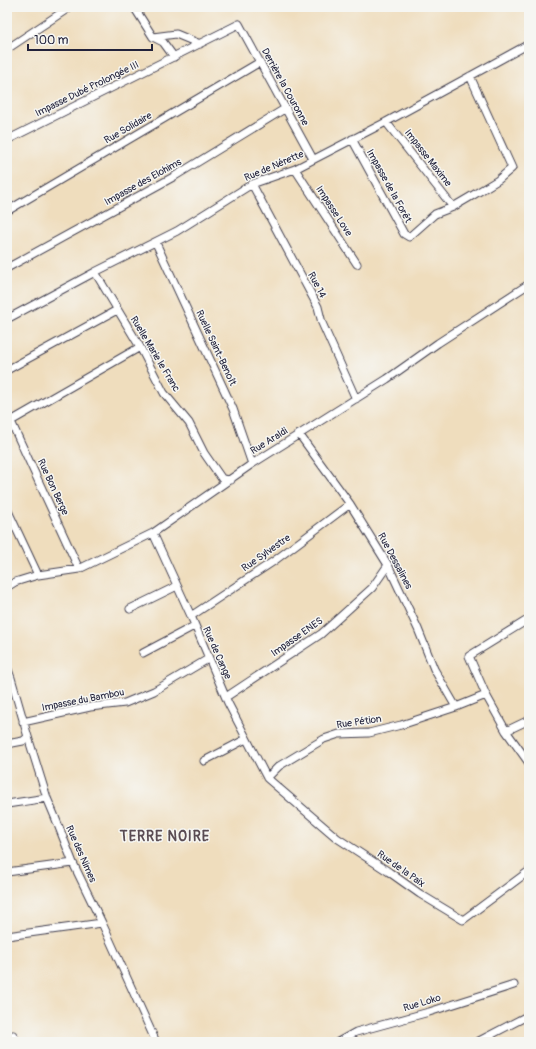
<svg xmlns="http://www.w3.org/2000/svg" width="536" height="1049" viewBox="0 0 536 1049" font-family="Pangolin,sans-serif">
<rect width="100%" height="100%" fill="#f6f6f2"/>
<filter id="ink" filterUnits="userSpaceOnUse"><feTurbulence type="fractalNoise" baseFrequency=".025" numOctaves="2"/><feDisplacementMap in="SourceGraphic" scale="8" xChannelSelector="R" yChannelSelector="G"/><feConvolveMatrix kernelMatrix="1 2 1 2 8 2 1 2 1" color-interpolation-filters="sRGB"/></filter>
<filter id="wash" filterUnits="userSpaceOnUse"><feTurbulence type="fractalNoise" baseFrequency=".012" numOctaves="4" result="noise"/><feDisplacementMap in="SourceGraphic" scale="16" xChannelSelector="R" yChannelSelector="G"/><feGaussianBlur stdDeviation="0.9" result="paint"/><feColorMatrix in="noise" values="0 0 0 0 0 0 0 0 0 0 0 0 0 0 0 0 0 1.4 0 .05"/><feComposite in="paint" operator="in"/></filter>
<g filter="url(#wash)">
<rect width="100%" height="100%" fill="#efddbd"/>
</g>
<g filter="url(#ink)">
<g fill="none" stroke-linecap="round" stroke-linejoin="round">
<defs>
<path id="street" d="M134,7L153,37L176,34L200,44
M153,37L163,42L174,57
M7,49L70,7
M386,122L453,207
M352,139L404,234L409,237L435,214L453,207L470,197L498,180L512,168L470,76
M7,140L239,24L313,159
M295,169L357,264
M252,184L318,307L322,323L356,399
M7,211L260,62
M156,243L233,409L252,464
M7,268L175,176L286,108
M95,272L140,347L164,393L189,423L204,453L222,479L231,480
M7,319L95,272L177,231L252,184L295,169L386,122L529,44
M7,370L117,310
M7,413L79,569
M11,421L140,347
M299,434L350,504L388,565L418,629L434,669L456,707
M7,509L38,575
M153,533L191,616L228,703L267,778L337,838L389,872L420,894L463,920L529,871
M7,587L15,582L38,575L79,569L153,533L252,464L387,379L438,343L529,284
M130,609L177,586
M191,616L274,561L350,504
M529,619L469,656L486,695L506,731L529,763
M143,653L194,626
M7,667L11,678L28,737L47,798L55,817L73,863L102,923L156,1042
M226,697L321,634L372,588L388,565
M23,722L90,707L125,703L154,691L208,659
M506,731L529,720
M7,744L23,741L28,737
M204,761L246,739
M267,778L279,766L324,739L339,734L369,733L401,725L456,707L486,695
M7,804L47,798
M7,872L73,863
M7,936L102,923
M13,1035L16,1042
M338,1042L356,1032L429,1012L514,985
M477,1042L529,1015"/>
</defs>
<!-- street casing -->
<use href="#street" stroke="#413e4e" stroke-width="9"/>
<!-- street -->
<use href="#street" stroke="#fff" stroke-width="7"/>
</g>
</g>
<g text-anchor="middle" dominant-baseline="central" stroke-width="3" stroke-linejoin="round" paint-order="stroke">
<!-- street labels -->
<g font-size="10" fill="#22223b" stroke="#f6f6f2">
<text transform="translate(285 87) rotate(61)">Derrière la Couronne</text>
<text transform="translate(87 89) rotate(-26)">Impasse Dubé Prolongée III</text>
<text transform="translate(128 128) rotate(-30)">Rue Solidaire</text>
<text transform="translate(428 158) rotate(52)">Impasse Maxime</text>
<text transform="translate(274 166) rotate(-23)">Rue de Nérette</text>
<text transform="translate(143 182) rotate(-29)">Impasse des Elohims</text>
<text transform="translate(389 186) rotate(61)">Impasse de la Forêt</text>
<text transform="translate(334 211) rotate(57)">Impasse Love</text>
<text transform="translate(317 285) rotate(62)">Rue 14</text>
<text transform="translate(216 348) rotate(65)">Ruelle Saint-Benoît</text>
<text transform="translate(155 354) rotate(59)">Ruelle Marie le Franc</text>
<text transform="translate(269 441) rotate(-32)">Rue Araldi</text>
<text transform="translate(53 487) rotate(65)">Rue Bon Berge</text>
<text transform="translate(266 553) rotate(-35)">Rue Sylvestre</text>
<text transform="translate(395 561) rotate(62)">Rue Dessalines</text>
<text transform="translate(297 637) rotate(-35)">Impasse ENES</text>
<text transform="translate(217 653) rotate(66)">Rue de Cange</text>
<text transform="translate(83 700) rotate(-11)">Impasse du Bambou</text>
<text transform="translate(359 722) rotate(-8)">Rue Pétion</text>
<text transform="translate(81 854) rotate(66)">Rue des Nimes</text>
<text transform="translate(401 869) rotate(35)">Rue de la Paix</text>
<text transform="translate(422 1003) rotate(-17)">Rue Loko</text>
</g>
<!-- district labels -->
<g font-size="14" font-weight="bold" letter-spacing="1" fill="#5a4c53" stroke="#f6f6f2">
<text x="165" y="836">TERRE NOIRE</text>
</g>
</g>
<!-- margin -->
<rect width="536" height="1049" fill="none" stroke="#f6f6f2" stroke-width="24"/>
<!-- scale -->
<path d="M28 44v6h124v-6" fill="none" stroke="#22223b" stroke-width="2"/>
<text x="34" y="44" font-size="12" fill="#22223b" stroke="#f6f6f2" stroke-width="3" paint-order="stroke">100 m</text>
</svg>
